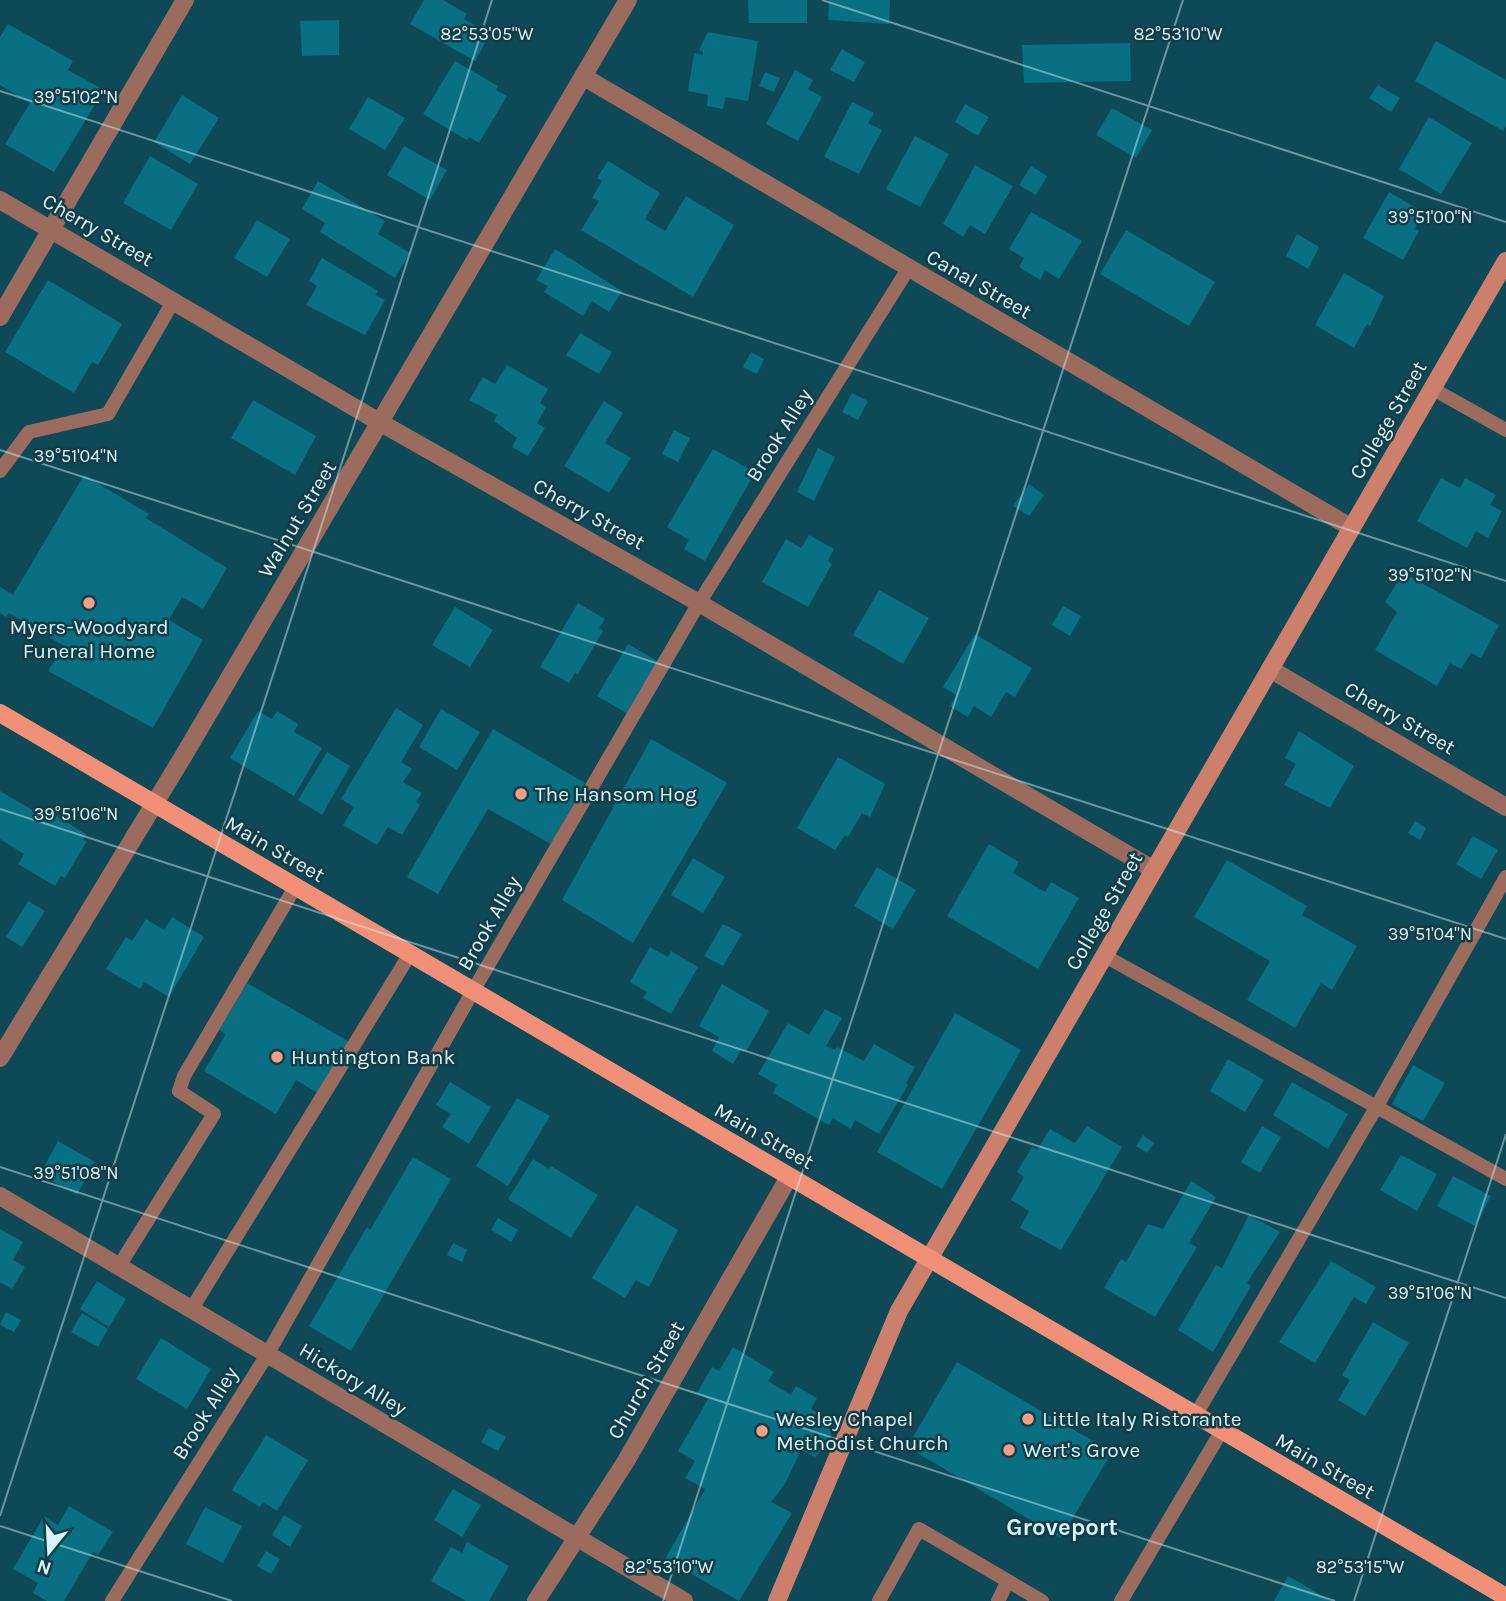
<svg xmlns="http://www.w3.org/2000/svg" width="1506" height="1601" viewBox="0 0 1506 1601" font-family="Karla,sans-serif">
<rect width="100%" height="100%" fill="#0d4956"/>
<!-- building -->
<path fill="#096f83" d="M424,0H443L467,14L464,19L490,34L475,61L410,24Z
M748,0H807V23H749Z
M829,0H890L889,24L828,20Z
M339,20V55L302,56L300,21Z
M8,24L73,61L68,70L104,90L54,172L5,144L30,103L0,85V37Z
M708,32L758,41L748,101L726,97L723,109L707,106L708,95L688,91L694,53L703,55V52L699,50Z
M1436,41L1506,80V126L1503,131L1415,81Z
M1130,43L1131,81L1024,83L1022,45Z
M842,49L865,62L854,82L830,70Z
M455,61L498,86L496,90L507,96L479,143L469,137L467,140L423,114Z
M795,70L813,80L808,89L822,97L798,141L766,124Z
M765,72L780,78L774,92L759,86Z
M1378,85L1400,98L1391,112L1369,98Z
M182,95L219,118L190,164L154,142Z
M368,97L405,118L385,150L349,129Z
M852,102L874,113L868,123L882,130L859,174L824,157Z
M965,104L989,117L978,136L955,122Z
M1112,108L1152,130L1136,158L1096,135Z
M1429,117L1472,143L1441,194L1399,169Z
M915,136L949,154L920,207L886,189Z
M404,146L447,170L430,200L387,175Z
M150,156L198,184L171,230L123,203Z
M608,161L660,193L645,219L665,231L686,196L734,225L693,297L581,230L599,201L592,198L602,181L597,178Z
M975,165L1013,186L985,234L970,225L963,237L943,224Z
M1031,166L1047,176L1036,195L1019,185Z
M318,181L385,221L378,234L410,253L395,278L320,232L325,223L302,209Z
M1389,192L1423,212L1415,229L1419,231L1403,260L1363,238Z
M1031,212L1082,241L1059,279L1045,270L1040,280L1019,267L1024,258L1009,249Z
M257,220L290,239L267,277L234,258Z
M1126,230L1215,282L1189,326L1100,274Z
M1297,234L1319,247L1308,269L1286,256Z
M555,249L622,291L609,312L592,301L583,316L544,292L548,286L536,280Z
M322,258L378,291L375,295L385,300L365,335L306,305L317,286L309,281Z
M1344,273L1384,296L1370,326L1367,324L1354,348L1315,325Z
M48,280L122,324L98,365L92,362L74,393L5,352Z
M580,333L612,352L599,374L566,355Z
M751,352L764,359L757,374L743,367Z
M507,365L548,389L540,403L546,407L537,423L545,428L528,456L512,447L517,438L494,421L497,415L469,400L483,377L495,384Z
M852,393L868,401L858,420L842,412Z
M253,400L316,436L295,475L231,438Z
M604,401L623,413L605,443L631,458L609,493L564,466Z
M674,430L690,438L678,462L662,454Z
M818,448L835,457L814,501L797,492Z
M713,449L755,472L705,561L684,549L689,540L667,527Z
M84,475L149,514L146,518L227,568L203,609L182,597L169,620L203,640L153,728L48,671L64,646L9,613L6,617L0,613V587L13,595Z
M1441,478L1460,488L1465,478L1496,495L1490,505L1502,511L1488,538L1476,531L1467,548L1417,521Z
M1029,484L1044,495L1029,516L1013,506Z
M809,535L834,549L828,561L832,564L808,607L762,582L786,539L801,548Z
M1403,573L1499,625L1481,658L1471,653L1461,669L1450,663L1437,686L1375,650L1397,612L1385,602Z
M879,590L929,618L903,664L853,635Z
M578,603L605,619L599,628L603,631L578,674L575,673L569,683L540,667Z
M1063,606L1081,616L1070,636L1052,625Z
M455,607L493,630L470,667L432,645Z
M975,634L1032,668L1015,697L1006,692L991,717L974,706L968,717L950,706L956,695L943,687Z
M628,644L659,662L628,714L597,696Z
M396,708L423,725L401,762L412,769L403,782L422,793L416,802L420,805L402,835L388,827L377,845L343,825L354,807L341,799Z
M441,709L480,732L457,770L419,747Z
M258,711L272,719L277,711L298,724L294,732L322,748L294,796L230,758Z
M493,729L585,783L551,844L488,809L438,894L407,877Z
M1299,731L1354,766L1330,808L1284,785L1296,764L1285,758Z
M651,739L727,783L633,943L562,900Z
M327,752L350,766L322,815L298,800Z
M838,757L885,784L870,817L862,813L848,837L845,835L835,850L797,828Z
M0,791L41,815L44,809L86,834L83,840L87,841L65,878L61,876L55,886L18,864L24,854L0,839Z
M1415,821L1426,828L1420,840L1408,833Z
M1473,836L1498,850L1481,879L1456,864Z
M989,844L1019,862L1013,873L1045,892L1051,882L1079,898L1038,969L947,916Z
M693,858L725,877L703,913L671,895Z
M1227,860L1307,906L1302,915L1357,946L1332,990L1321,983L1295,1028L1247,1000L1270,961L1194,917Z
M877,867L916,890L893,929L854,906Z
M28,901L45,911L22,947L6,937Z
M172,917L204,937L169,997L144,982L140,989L106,969L126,937L132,941L146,919L164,930Z
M723,924L742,934L723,966L704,956Z
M650,947L668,957L671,951L698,967L671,1014L643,998L647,992L630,982Z
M247,983L350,1042L319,1094L296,1080L276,1114L204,1071L226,1034L219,1030Z
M722,984L769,1011L746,1052L741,1050L733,1064L712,1051L719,1037L699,1026Z
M825,1009L842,1018L826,1046L835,1050L837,1047L864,1061L874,1044L915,1067L906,1083L908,1085L879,1134L855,1120L851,1129L833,1118L829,1125L773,1093L777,1085L758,1074L788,1023L809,1035Z
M955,1013L1021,1050L942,1189L877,1152Z
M1228,1059L1264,1080L1245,1112L1210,1091Z
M1413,1065L1445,1083L1423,1121L1392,1104Z
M450,1082L491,1107L469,1144L442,1127L451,1114L436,1105Z
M1292,1082L1348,1114L1328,1149L1273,1115Z
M517,1098L550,1116L508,1186L476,1166Z
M1087,1126L1122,1147L1061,1250L1020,1228L1029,1211L1011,1200L1024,1177L1017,1172L1032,1147L1037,1150L1050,1129L1075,1143Z
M1262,1126L1281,1137L1260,1173L1241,1162Z
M1143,1135L1154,1143L1147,1153L1136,1146Z
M58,1141L95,1162L77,1195L40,1174Z
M1401,1155L1437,1174L1417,1211L1380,1190Z
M413,1157L451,1179L351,1351L309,1326L367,1227L370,1230Z
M533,1159L549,1169L551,1166L598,1195L571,1238L508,1199Z
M1453,1176L1491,1196L1475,1226L1437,1206Z
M1191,1181L1216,1197L1189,1243L1197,1247L1155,1317L1104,1288L1121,1259L1126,1262L1148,1224L1163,1229Z
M636,1205L678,1230L649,1287L636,1280L625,1298L592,1278Z
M1249,1215L1280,1232L1247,1283L1251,1286L1213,1352L1178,1330L1216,1265L1222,1268Z
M498,1218L518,1230L511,1242L491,1230Z
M0,1229L23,1242L13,1260L25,1267L12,1289L0,1282Z
M453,1243L467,1250L462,1262L447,1255Z
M1331,1261L1376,1287L1366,1304L1354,1297L1315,1363L1279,1342Z
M97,1281L126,1299L109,1327L80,1309Z
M6,1312L21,1320L14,1332L0,1325Z
M82,1313L108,1329L98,1347L71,1332Z
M1373,1322L1409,1343L1365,1416L1338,1400L1350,1380L1342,1375Z
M161,1338L211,1369L187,1409L136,1379Z
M733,1347L774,1372L768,1381L791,1395L796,1386L817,1398L811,1409L835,1422L829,1441L815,1457L801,1450L785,1484L771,1502L792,1513L739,1601L665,1559L705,1489L685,1478L695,1461L678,1451L708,1399L697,1393L712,1367L719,1371Z
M957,1362L1112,1452L1061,1538L907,1447Z
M489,1428L506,1437L498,1451L481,1442Z
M266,1435L308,1460L277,1511L263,1502L260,1507L232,1490Z
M453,1489L481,1505L462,1537L434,1520Z
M69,1506L113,1532L98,1555L93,1552L64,1601H47L33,1593L38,1583L13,1569L44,1516L58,1525Z
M205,1507L242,1526L223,1563L186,1544Z
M284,1515L302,1526L290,1547L272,1535Z
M467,1542L509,1566L489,1601H466L431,1581L451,1547L462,1553Z
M266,1551L280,1559L271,1574L257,1566Z
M1288,1576L1331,1601H1274Z"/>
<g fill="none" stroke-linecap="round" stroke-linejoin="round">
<!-- lane -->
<path stroke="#9b6b5d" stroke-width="14" d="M1433,389L1506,430
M0,471L29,432L108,414L174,300
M1105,956L1506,1179
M119,1266L214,1114L179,1091L184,1076L295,887
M191,1310L410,954
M1195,1416L1377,1106L1506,877
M112,1601L267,1355L473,991L699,603L908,269
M879,1601L919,1529L1042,1601
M998,1601L1008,1581
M1121,1601L1221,1432"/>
<!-- street -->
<path stroke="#9b6b5d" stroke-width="18" d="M584,77L1352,528
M0,200L381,423L699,603L1154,870
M0,317L185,0
M1270,669L1506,807
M0,1058L184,755L628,0
M0,1196L684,1601
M536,1601L626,1461L789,1177"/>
<!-- secondary -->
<path stroke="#cc806c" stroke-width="18" d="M777,1601L899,1311L1506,261"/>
<!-- primary -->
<path stroke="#f19076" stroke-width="18" d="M0,713L1506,1597"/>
</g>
<!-- ticks -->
<path fill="none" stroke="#d9f5fc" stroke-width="2" stroke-opacity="0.45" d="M822,0L1506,222M0,91L1506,581M0,450L1506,939M0,809L1506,1298M0,1167L1335,1601M0,1516L492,0M0,1526L232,1601M663,1601L1183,0M1354,1601L1506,1134"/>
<!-- markers -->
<g fill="#f49e87" stroke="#123d47" stroke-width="2.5">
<circle cx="89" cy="603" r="7"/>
<circle cx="521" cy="794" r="7"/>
<circle cx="277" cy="1057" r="7"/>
<circle cx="1028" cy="1419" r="7"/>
<circle cx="762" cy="1431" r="7"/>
<circle cx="1009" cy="1450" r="7"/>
</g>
<g text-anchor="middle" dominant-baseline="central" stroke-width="5" stroke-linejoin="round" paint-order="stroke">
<!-- street labels -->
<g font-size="21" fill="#d9f5fc" stroke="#123d47">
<text transform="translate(98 230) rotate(30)">Cherry Street</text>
<text transform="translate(979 284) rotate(30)">Canal Street</text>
<text transform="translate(1388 420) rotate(-60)">College Street</text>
<text transform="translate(779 435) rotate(-58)">Brook Alley</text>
<text transform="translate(589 514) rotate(29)">Cherry Street</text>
<text transform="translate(297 519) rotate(-59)">Walnut Street</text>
<text transform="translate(1400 718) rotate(30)">Cherry Street</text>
<text transform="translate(275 849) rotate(30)">Main Street</text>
<text transform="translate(1104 911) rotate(-60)">College Street</text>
<text transform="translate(489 923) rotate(-60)">Brook Alley</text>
<text transform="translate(764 1136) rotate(30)">Main Street</text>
<text transform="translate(353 1379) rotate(31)">Hickory Alley</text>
<text transform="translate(646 1380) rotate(-60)">Church Street</text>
<text transform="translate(205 1413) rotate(-58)">Brook Alley</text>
<text transform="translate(1325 1466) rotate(30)">Main Street</text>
</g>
<!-- poi labels -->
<g font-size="21" fill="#d9f5fc" stroke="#123d47" text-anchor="start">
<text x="89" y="627" text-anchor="middle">Myers-Woodyard<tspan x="89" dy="24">Funeral Home</tspan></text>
<text x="535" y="794">The Hansom Hog</text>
<text x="291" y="1057">Huntington Bank</text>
<text x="776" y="1419">Wesley Chapel<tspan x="776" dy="24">Methodist Church</tspan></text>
<text x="1042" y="1419">Little Italy Ristorante</text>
<text x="1023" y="1450">Wert's Grove</text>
</g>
<!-- quarter labels -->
<g font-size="24" font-weight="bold" fill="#d9f5fc" stroke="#123d47">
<text x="1062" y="1527">Groveport</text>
</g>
</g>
<g font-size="18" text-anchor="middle" fill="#d9f5fc" stroke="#123d47" stroke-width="5" stroke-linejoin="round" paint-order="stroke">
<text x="487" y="40">82°53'05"W</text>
<text x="1178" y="40">82°53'10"W</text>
<text x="76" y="103">39°51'02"N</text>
<text x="1430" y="223">39°51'00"N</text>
<text x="76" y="462">39°51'04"N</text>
<text x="1430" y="581">39°51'02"N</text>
<text x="76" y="820">39°51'06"N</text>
<text x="1430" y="940">39°51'04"N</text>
<text x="76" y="1179">39°51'08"N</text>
<text x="1430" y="1299">39°51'06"N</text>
<text x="669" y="1573">82°53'10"W</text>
<text x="1360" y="1573">82°53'15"W</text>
</g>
<!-- north arrow -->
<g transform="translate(49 1552) rotate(198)" stroke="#123d47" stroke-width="5" paint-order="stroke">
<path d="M0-5L12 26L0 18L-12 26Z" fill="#d9f5fc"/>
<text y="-10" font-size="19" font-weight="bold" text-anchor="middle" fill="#d9f5fc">N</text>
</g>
</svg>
